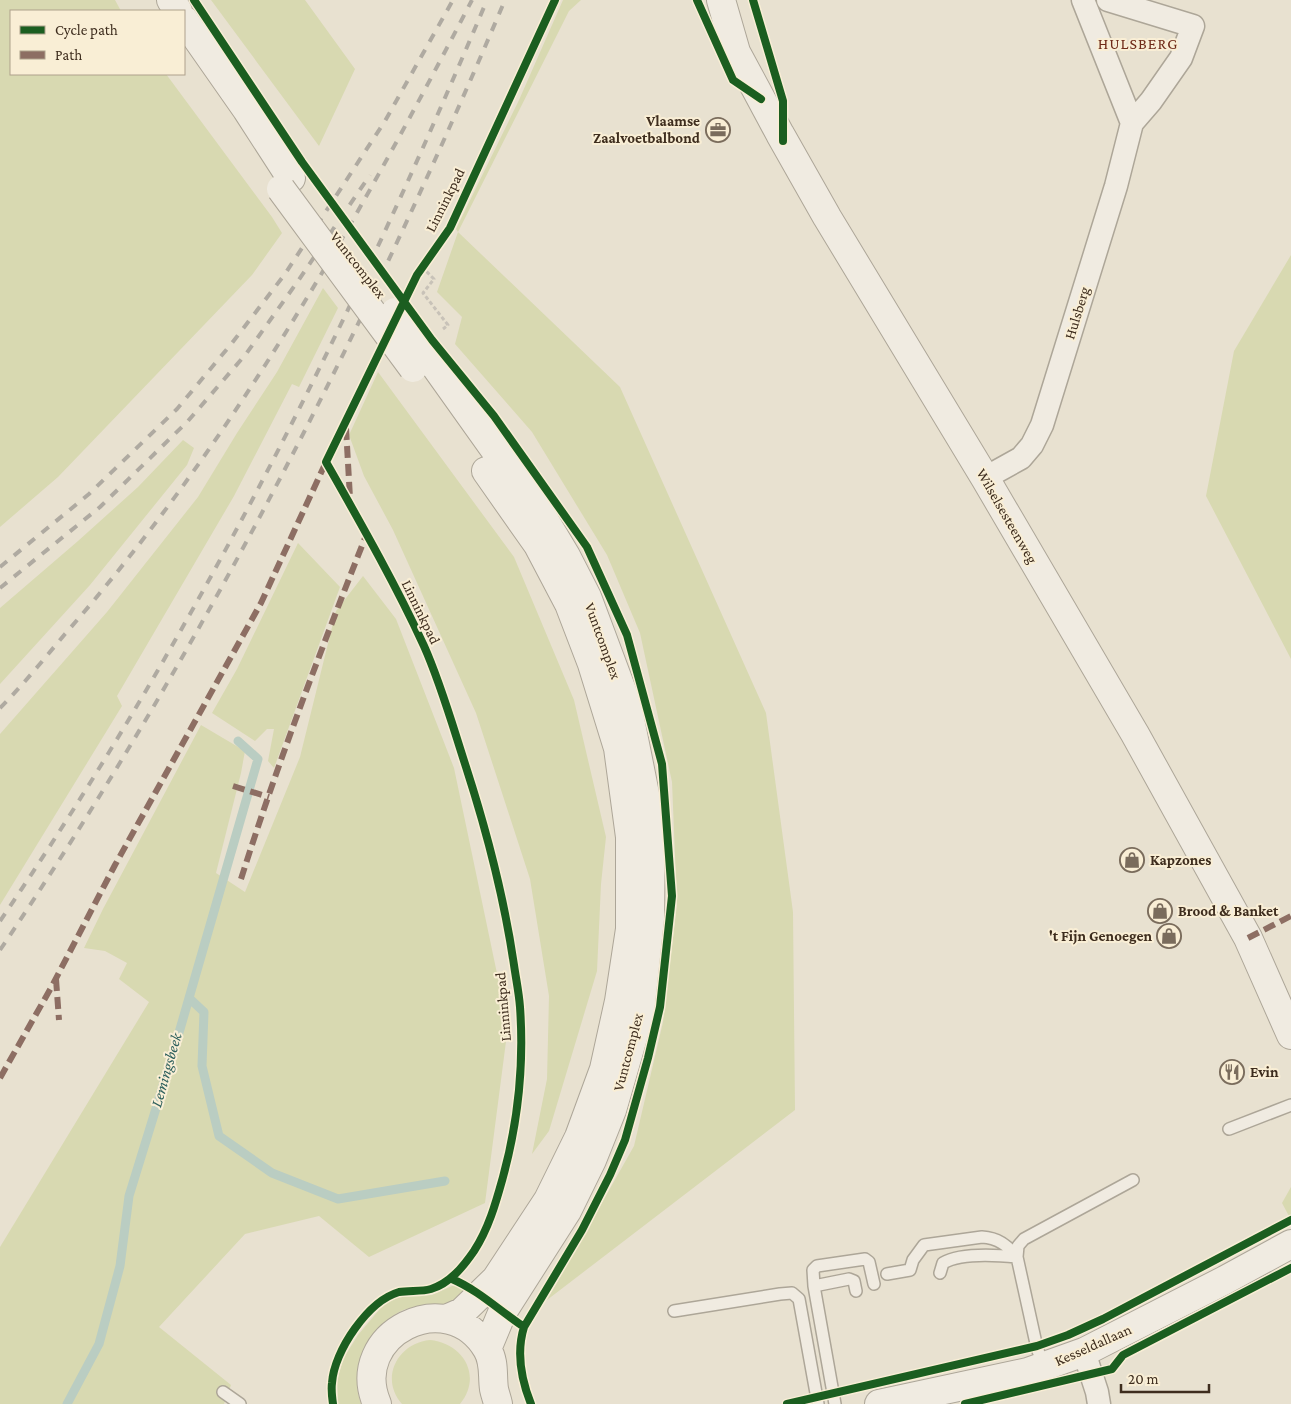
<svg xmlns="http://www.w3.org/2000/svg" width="1291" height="1404" viewBox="0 0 1291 1404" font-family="'Crimson Pro',serif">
<rect width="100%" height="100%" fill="#e8e1d0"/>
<!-- green -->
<path fill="#d8d9b1" d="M0,0H115L121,11H11V74H166L272,217L282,233L252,275L58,477L0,527Z
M211,0H305L355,69L319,146Z
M563,0H581L569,11L458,232L620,387L766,713L793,912L795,1110L547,1300L634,1146L663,1022L677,904L672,782L640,633L607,555L532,432L455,344L462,317L437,292L458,232L456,229L519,100Z
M1291,255V659L1206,496L1234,351Z
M323,288L338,308L299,387L292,384L234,496L117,696L122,706L0,905V734L107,612L198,497L237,433L277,372Z
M378,372L514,557L574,700L606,837L601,884L597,971L549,1131L532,1154L547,1079L549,996L530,879L476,713L393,530L364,476L349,435Z
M183,440L194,448L187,465L90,585L0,684V608L78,541L138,487Z
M298,543L340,587L274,768L268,761L274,729H267L255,741L212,713L237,669Z
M363,576L396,619L454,768L508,1026L485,1203L369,1257L319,1216L245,1234L159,1327L231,1385L224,1404H0V1247L149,1002L119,979L127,963L105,951L84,948L103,909L201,725L245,751L241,773L216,873L245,892L300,757L336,611Z
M1291,1187V1217L1290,1218L1282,1203Z
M452,1286H459L464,1290C456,1312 419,1302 401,1311C367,1329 348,1367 361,1404H338L337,1381L343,1359L358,1335L384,1304L397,1297L432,1295Z
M430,1340C463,1343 483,1376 460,1404H402C379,1378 398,1343 430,1340Z"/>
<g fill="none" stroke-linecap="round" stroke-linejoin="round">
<!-- stream -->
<path stroke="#bacdc2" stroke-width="9" d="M189,998L204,1012L202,1066L219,1136L272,1173L338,1199L445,1181
M67,1404L99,1344L120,1266L129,1196L174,1050L258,759L238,741"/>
<defs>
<path id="service" d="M1229,1129L1291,1105
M940,1273L943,1263C960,1253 997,1255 1017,1257
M887,1274L910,1270L913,1260L924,1245L982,1237C998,1238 1007,1245 1017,1257
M814,1286L849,1279L854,1281L856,1291
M674,1311L780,1294L792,1293L799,1299L818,1404
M1044,1367L1037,1348L1017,1257L1018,1246L1024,1239L1133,1180
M223,1392L240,1404
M835,1404L814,1286L813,1270L817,1266L865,1259L869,1262L874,1284"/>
<path id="minor" d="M1108,0L1193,26L1181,58L1151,101L1132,123
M985,478L1021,458L1032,445L1042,425L1116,186L1132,123L1083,0
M1084,1352L1097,1392L1099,1404"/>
<path id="tertiary" d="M171,0L178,11
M721,0L736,52L780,134L827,217L985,478L1135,734L1248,938L1291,1035
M184,20L247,110L291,178
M423,349L542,516L566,556L587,597L627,704L651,824L650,919L640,1013L612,1110L592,1160L567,1211L502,1313L487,1349
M446,1319L462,1312L496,1279L548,1200L579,1137L604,1069L619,1001L630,929V837L618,748L592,664L569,604L538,545L486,471
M377,1404C347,1334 448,1283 487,1349C495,1362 492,1375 494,1389C495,1394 497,1399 498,1404
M879,1404L1028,1372L1084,1352L1225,1280L1291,1244"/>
</defs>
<!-- service casing -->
<use href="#service" stroke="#ada698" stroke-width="14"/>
<!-- minor casing -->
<use href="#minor" stroke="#ada698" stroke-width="25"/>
<!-- tertiary casing -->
<use href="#tertiary" stroke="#ada698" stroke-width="30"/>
<!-- path -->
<path stroke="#c8c2b8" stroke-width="3" stroke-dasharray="4 2.5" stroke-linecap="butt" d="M422,267L434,279L423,293L448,325L443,329"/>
<!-- service -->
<use href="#service" stroke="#f0ebe1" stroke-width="11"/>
<!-- minor -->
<use href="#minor" stroke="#f0ebe1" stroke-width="22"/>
<!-- tertiary -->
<use href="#tertiary" stroke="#f0ebe1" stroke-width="28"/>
<!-- rail -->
<path stroke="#afaaa1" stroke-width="4" stroke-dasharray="9 9" stroke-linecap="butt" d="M0,567L89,494L177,409L232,343L285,274L385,121L453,0
M0,588L100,507L188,421L246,354L298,281L370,175
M0,708C23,685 44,659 65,634C232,444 356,223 472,0
M0,921C196,634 352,320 487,0
M0,950C202,651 364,332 505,0"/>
<defs>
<path id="tertiary-bridge" d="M281,189L413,368
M395,312L423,349"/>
</defs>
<!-- tertiary-bridge casing -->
<use href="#tertiary-bridge" stroke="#ada698" stroke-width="30" stroke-linecap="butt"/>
<!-- tertiary-bridge -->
<use href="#tertiary-bridge" stroke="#f0ebe1" stroke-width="28"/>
<!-- quiet -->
<path stroke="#8d6e63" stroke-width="6" stroke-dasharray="12 6" stroke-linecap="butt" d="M346,428L350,498
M233,786L269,797
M241,879C278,762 322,647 367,533
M1248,938L1291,916
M56,979L59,1020
M0,1078L52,986L115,865L261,603L326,462"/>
<defs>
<path id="cycleway" d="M194,0L302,162L432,340L494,416L587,547L627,635L662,764L672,896L660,1007L648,1058L625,1140L610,1175L582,1230L524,1327C516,1353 521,1379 531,1404
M697,0L733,80L761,99
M753,0L783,101V141
M452,1279C478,1290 500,1311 524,1327
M333,1404C332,1397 331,1390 332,1383C334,1351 368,1301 399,1292C409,1290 421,1292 431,1289C450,1283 463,1267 474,1251C489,1228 496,1202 503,1177C518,1122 524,1063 520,1007C519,993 516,979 514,965C504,897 487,832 466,767C453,727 441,684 424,646C395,583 360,522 326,462L417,275L450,228L555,0
M787,1404L1037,1346L1068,1335L1103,1319L1291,1220
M965,1404L1112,1369L1123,1355L1291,1268"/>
</defs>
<!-- cycleway casing -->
<use href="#cycleway" stroke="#f9eed5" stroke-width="11"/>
<!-- cycleway -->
<use href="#cycleway" stroke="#1b5e20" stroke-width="8"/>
</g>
<!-- icons -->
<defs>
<symbol id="office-ring" viewBox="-11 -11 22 22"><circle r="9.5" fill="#f9eed5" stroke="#7a6c5c" stroke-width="1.5"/><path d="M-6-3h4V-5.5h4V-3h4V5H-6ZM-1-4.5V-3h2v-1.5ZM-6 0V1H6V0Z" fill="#7a6c5c"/></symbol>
<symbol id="shop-ring" viewBox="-11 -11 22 22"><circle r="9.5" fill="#f9eed5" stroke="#7a6c5c" stroke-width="1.5"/><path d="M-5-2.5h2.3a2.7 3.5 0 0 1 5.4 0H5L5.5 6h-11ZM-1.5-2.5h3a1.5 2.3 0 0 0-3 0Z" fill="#7a6c5c"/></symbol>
<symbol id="restaurant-ring" viewBox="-11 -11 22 22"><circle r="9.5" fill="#f9eed5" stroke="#7a6c5c" stroke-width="1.5"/><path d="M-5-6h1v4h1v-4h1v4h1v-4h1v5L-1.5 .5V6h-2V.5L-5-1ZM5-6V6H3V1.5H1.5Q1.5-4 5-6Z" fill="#7a6c5c"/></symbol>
</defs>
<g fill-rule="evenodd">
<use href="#office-ring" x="704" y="116" width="28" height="28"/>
<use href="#shop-ring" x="1118" y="846" width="28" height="28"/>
<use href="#shop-ring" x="1146" y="897" width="28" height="28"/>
<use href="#shop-ring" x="1155" y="922" width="28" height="28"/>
<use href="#restaurant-ring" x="1218" y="1058" width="28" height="28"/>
</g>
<g text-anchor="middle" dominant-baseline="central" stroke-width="4" stroke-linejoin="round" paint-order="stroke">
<!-- poi labels -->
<g font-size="15" font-weight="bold" fill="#3e2d1e" stroke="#f9eed5" text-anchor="start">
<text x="700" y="121" text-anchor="end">Vlaamse<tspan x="700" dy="17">Zaalvoetbalbond</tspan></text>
<text x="1150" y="860">Kapzones</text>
<text x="1178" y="911">Brood &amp; Banket</text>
<text x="1152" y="936" text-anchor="end">'t Fijn Genoegen</text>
<text x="1250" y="1072">Evin</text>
</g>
<!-- street labels -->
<g font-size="15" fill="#3e2d1e" stroke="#f9eed5">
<text transform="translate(445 200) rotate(-63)">Linninkpad</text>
<text transform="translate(358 265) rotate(52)">Vuntcomplex</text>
<text transform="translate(1077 313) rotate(-73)">Hulsberg</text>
<text transform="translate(1007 516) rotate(60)">Wilselsesteenweg</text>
<text transform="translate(421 612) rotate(64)">Linninkpad</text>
<text transform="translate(603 641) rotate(70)">Vuntcomplex</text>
<text transform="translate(503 1007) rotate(-95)">Linninkpad</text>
<text transform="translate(628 1052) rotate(-75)">Vuntcomplex</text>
<text transform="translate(1093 1345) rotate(-24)">Kesseldallaan</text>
</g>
<!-- neighbourhood labels -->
<g font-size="16" letter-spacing="1" fill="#6f2b19" stroke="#f9eed5">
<text x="1138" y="43">HULSBERG</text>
</g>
<!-- water labels -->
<g font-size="16" font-style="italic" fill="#2c5f5c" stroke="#f9eed5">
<text transform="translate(166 1070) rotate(-74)">Lemingsbeek</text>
</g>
</g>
<!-- legend -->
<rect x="10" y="10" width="175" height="65" fill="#f9eed5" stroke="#aea18c"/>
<rect x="20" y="26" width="25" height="8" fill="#1b5e20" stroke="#aea18c"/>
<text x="55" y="35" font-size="15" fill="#3e2d1e">Cycle path</text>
<rect x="20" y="51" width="25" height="8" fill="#8d6e63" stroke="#aea18c"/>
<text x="55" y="60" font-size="15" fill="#3e2d1e">Path</text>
<!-- scale -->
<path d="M1121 1384v8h88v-8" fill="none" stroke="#3e2d1e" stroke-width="2.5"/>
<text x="1128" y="1384" font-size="15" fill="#3e2d1e" stroke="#f9eed5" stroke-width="4" paint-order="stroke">20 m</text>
</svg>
